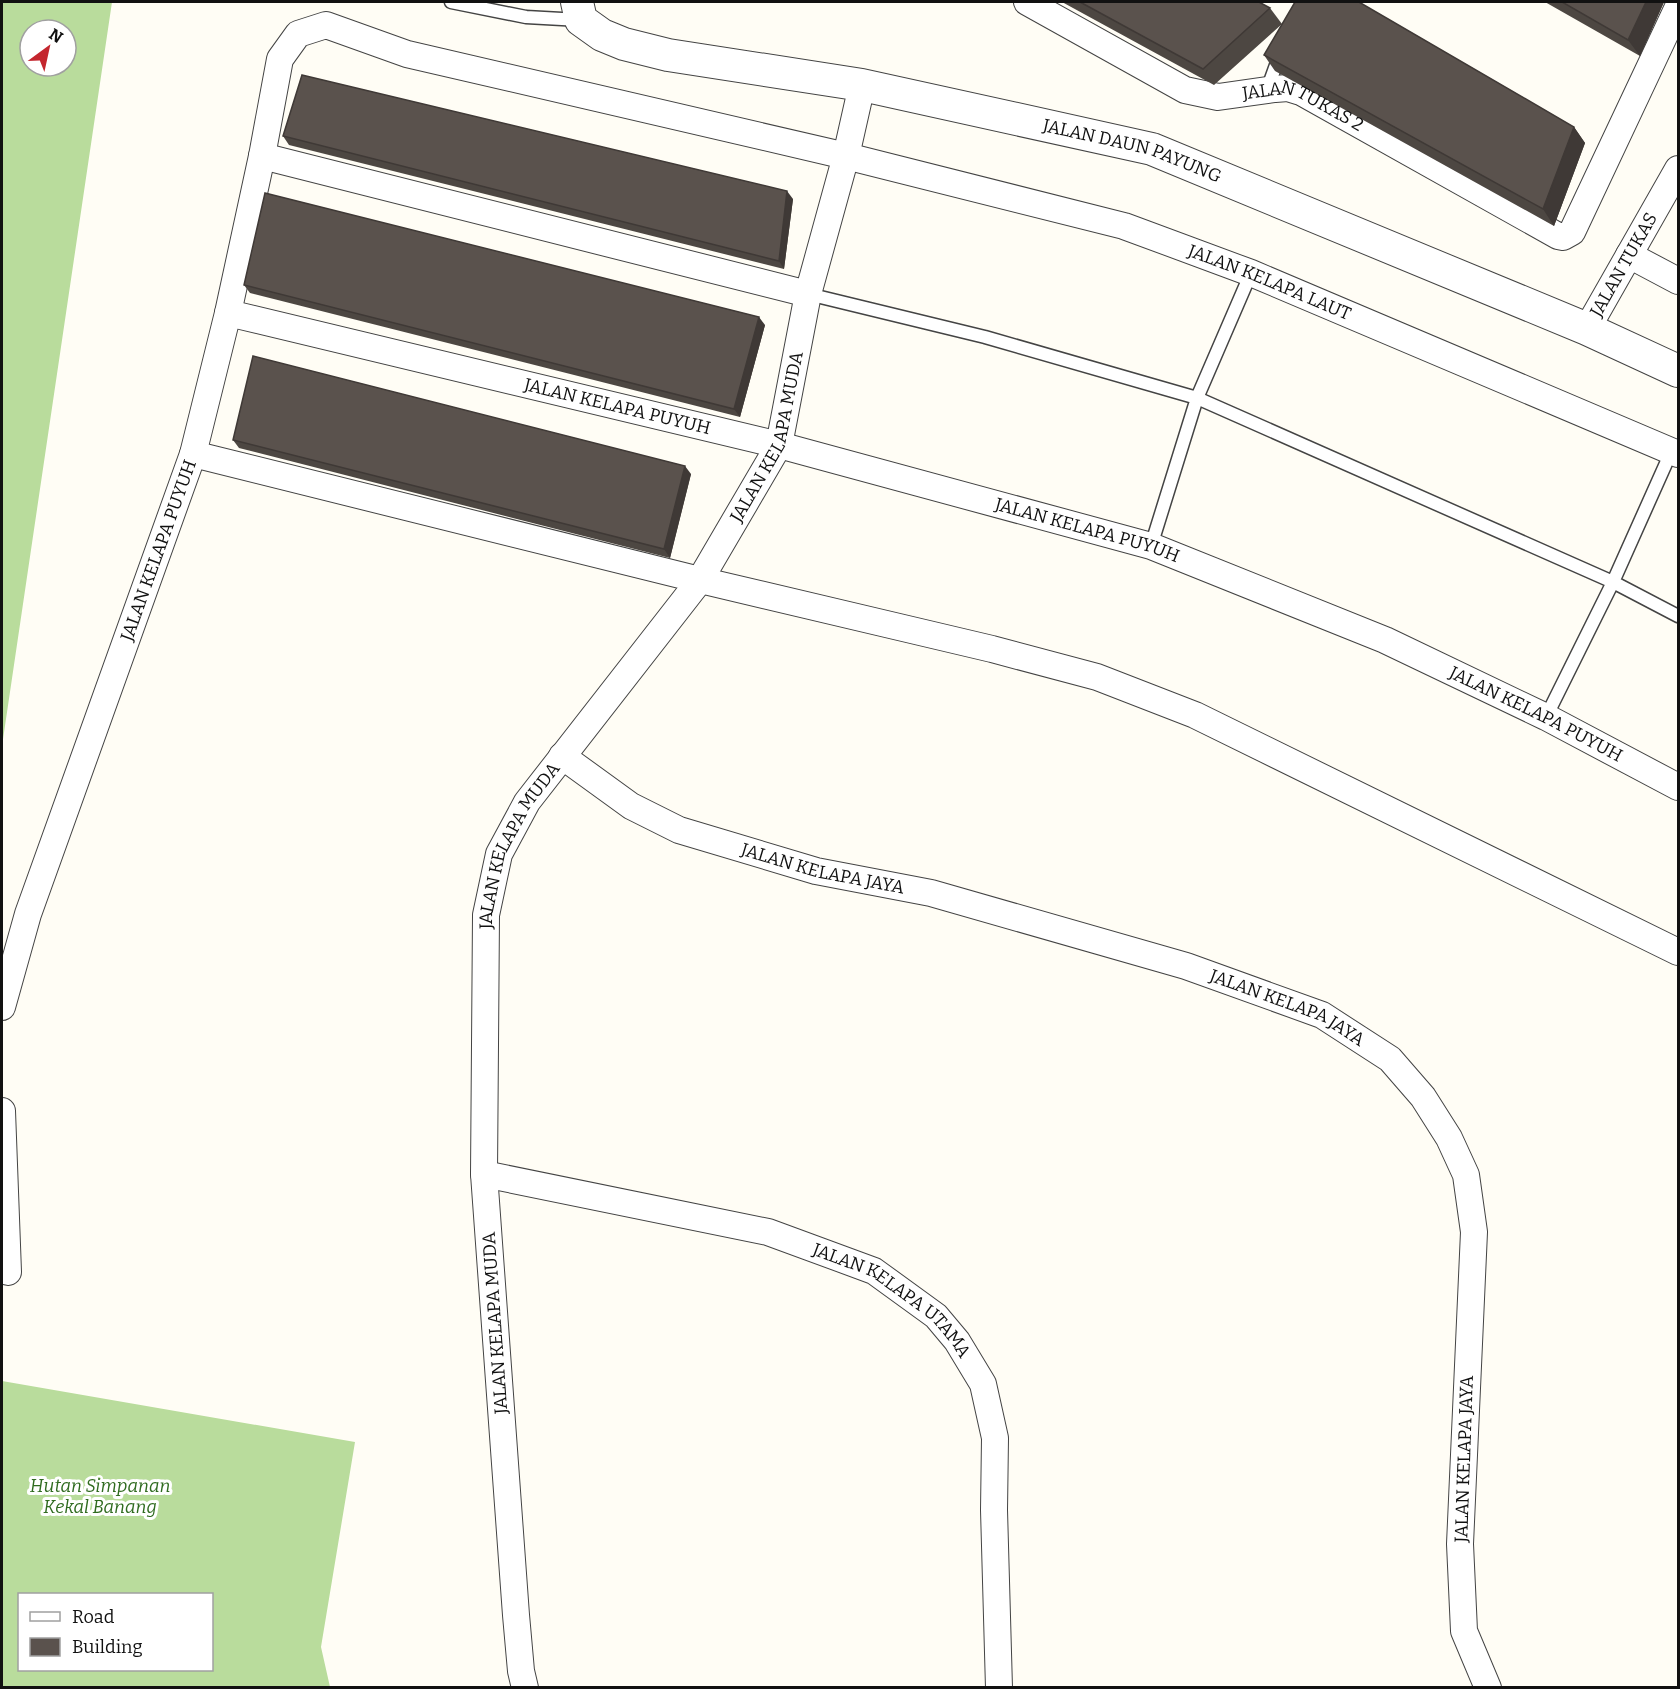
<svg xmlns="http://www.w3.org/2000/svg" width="1680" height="1689" viewBox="0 0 1680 1689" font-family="Bitter,serif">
<rect width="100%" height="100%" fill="#fffdf5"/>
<!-- forest -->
<path fill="#b9dc9c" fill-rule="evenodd" d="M2,2H112L2,746ZM30,30H66V66H30Z
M2,1381L355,1442L321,1647L330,1687H2ZM20,1594H212V1670H20Z"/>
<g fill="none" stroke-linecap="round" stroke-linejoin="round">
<defs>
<path id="service" d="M451,2L526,17L580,20
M1267,90L1280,54
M808,294L985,337L1197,398L1613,582L1678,616
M1151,546L1197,398L1251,273
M1546,717L1613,582L1672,450"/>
<g id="minor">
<path id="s1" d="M1027,2L1185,90L1218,97L1275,89L1288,88L1301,92L1558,236L1563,237L1572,232L1678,7"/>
<path d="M262,156L808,294"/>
<path d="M1629,255L1678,281"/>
<path id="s2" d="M228,313L262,156L280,59L298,34L326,25L407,54L846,156L1124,226L1251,273L1678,454"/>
<path id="s3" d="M1587,329L1678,169"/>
<path d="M193,454L700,580L992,649L1097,677L1195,715L1678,952"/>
<path id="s4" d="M562,756L631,806L679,830L816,871L931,893L1186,966L1322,1015L1390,1059L1423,1097L1449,1138L1466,1175L1474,1232L1460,1544L1464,1631L1488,1688"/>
<path id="s5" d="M2,1007L28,914L193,454L228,313L779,445L1151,546L1385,640L1546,717L1678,787"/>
<path d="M2,1111L8,1272"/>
<path id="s6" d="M484,1174L768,1232L874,1271L936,1316L957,1341L983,1384L995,1438L994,1510L999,1688"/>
<path id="s7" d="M525,1688L521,1671L516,1615L484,1174L486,915L499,854L527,802L700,580L779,445L808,294L846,156L862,85"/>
</g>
<g id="tertiary">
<path id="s8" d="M577,2L581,20L602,35L624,44L668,55L862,85L1152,149L1587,329L1678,371"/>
</g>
</defs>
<!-- service casing -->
<use href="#service" stroke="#444" stroke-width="15"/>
<!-- minor casing -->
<use href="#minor" stroke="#444" stroke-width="28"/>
<!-- tertiary casing -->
<use href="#tertiary" stroke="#444" stroke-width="34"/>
<!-- service -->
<use href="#service" stroke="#fff" stroke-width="12"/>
<!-- minor -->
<use href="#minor" stroke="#fff" stroke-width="26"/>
<!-- tertiary -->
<use href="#tertiary" stroke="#fff" stroke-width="32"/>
</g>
<!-- wall -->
<path fill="#4d4742" d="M1062,2H1259L1270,8L1282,24L1214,85Z
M1545,2H1664L1640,56Z
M1264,55L1574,127L1585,143L1554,226L1275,71Z
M283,136L793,199L784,269L289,145Z
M244,285L765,325L740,417L250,293Z
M233,440L691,474L670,558L239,448Z"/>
<!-- shaded-wall -->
<path fill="#3f3936" d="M1646,2H1664L1640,56L1628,40Z
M1574,127L1585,143L1554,226L1543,209Z
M787,191L793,199L784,269L779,261Z
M759,317L765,325L740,417L734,409Z
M685,466L691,474L670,558L664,549Z"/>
<!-- building -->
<path fill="#5a524d" stroke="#3f3936" stroke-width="1.5" d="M1080,2H1259L1270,8L1203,69Z
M1295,2H1359L1574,127L1543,209L1264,55Z
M1562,2H1646L1628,40Z
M302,75L787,191L779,261L283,136Z
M265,193L759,317L734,409L244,285Z
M253,356L685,466L664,549L233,440Z"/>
<g text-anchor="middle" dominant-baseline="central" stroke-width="6" stroke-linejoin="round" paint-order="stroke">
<!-- street labels -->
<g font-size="18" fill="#111" stroke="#fff">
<text stroke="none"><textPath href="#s1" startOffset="304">JALAN TUKAS 2</textPath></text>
<text stroke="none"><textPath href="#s8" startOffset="588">JALAN DAUN PAYUNG</textPath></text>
<text stroke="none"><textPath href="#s3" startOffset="74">JALAN TUKAS</textPath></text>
<text stroke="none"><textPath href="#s2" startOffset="1299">JALAN KELAPA LAUT</textPath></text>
<text stroke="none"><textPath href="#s5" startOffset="1131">JALAN KELAPA PUYUH</textPath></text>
<text stroke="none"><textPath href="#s7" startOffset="1338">JALAN KELAPA MUDA</textPath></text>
<text stroke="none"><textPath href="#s5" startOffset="1617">JALAN KELAPA PUYUH</textPath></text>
<text stroke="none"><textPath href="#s5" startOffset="483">JALAN KELAPA PUYUH</textPath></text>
<text stroke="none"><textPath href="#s5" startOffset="2103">JALAN KELAPA PUYUH</textPath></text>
<text stroke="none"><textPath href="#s7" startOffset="852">JALAN KELAPA MUDA</textPath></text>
<text stroke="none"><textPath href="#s4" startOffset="288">JALAN KELAPA JAYA</textPath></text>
<text stroke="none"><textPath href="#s4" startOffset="774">JALAN KELAPA JAYA</textPath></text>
<text stroke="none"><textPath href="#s6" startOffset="434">JALAN KELAPA UTAMA</textPath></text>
<text transform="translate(495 1323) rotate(-94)">JALAN KELAPA MUDA</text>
<text transform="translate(1464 1459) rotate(-88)">JALAN KELAPA JAYA</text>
</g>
<!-- park labels -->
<g font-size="18" font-style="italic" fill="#2f6b1f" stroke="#fff">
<text x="100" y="1486">Hutan Simpanan<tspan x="100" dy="21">Kekal Banang</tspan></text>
</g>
</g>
<!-- border -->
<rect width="1680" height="1689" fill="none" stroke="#111111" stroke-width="6"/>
<!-- legend -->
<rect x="18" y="1593" width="195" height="78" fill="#ffffff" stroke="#a0a0a0" stroke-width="1.5"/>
<rect x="30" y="1612" width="30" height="9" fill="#ffffff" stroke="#a0a0a0" stroke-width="1.5"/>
<text x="72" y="1623" font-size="18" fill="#111111">Road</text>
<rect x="30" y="1638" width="30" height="18" fill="#5a524d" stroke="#a0a0a0" stroke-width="1.5"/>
<text x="72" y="1653" font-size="18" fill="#111111">Building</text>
<!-- north arrow -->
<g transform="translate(48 48) rotate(33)"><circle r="28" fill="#ffffff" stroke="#a0a0a0" stroke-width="1.5"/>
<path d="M0-4.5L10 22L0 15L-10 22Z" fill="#c4262e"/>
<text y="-9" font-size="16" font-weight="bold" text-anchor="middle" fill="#111111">N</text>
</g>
</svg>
